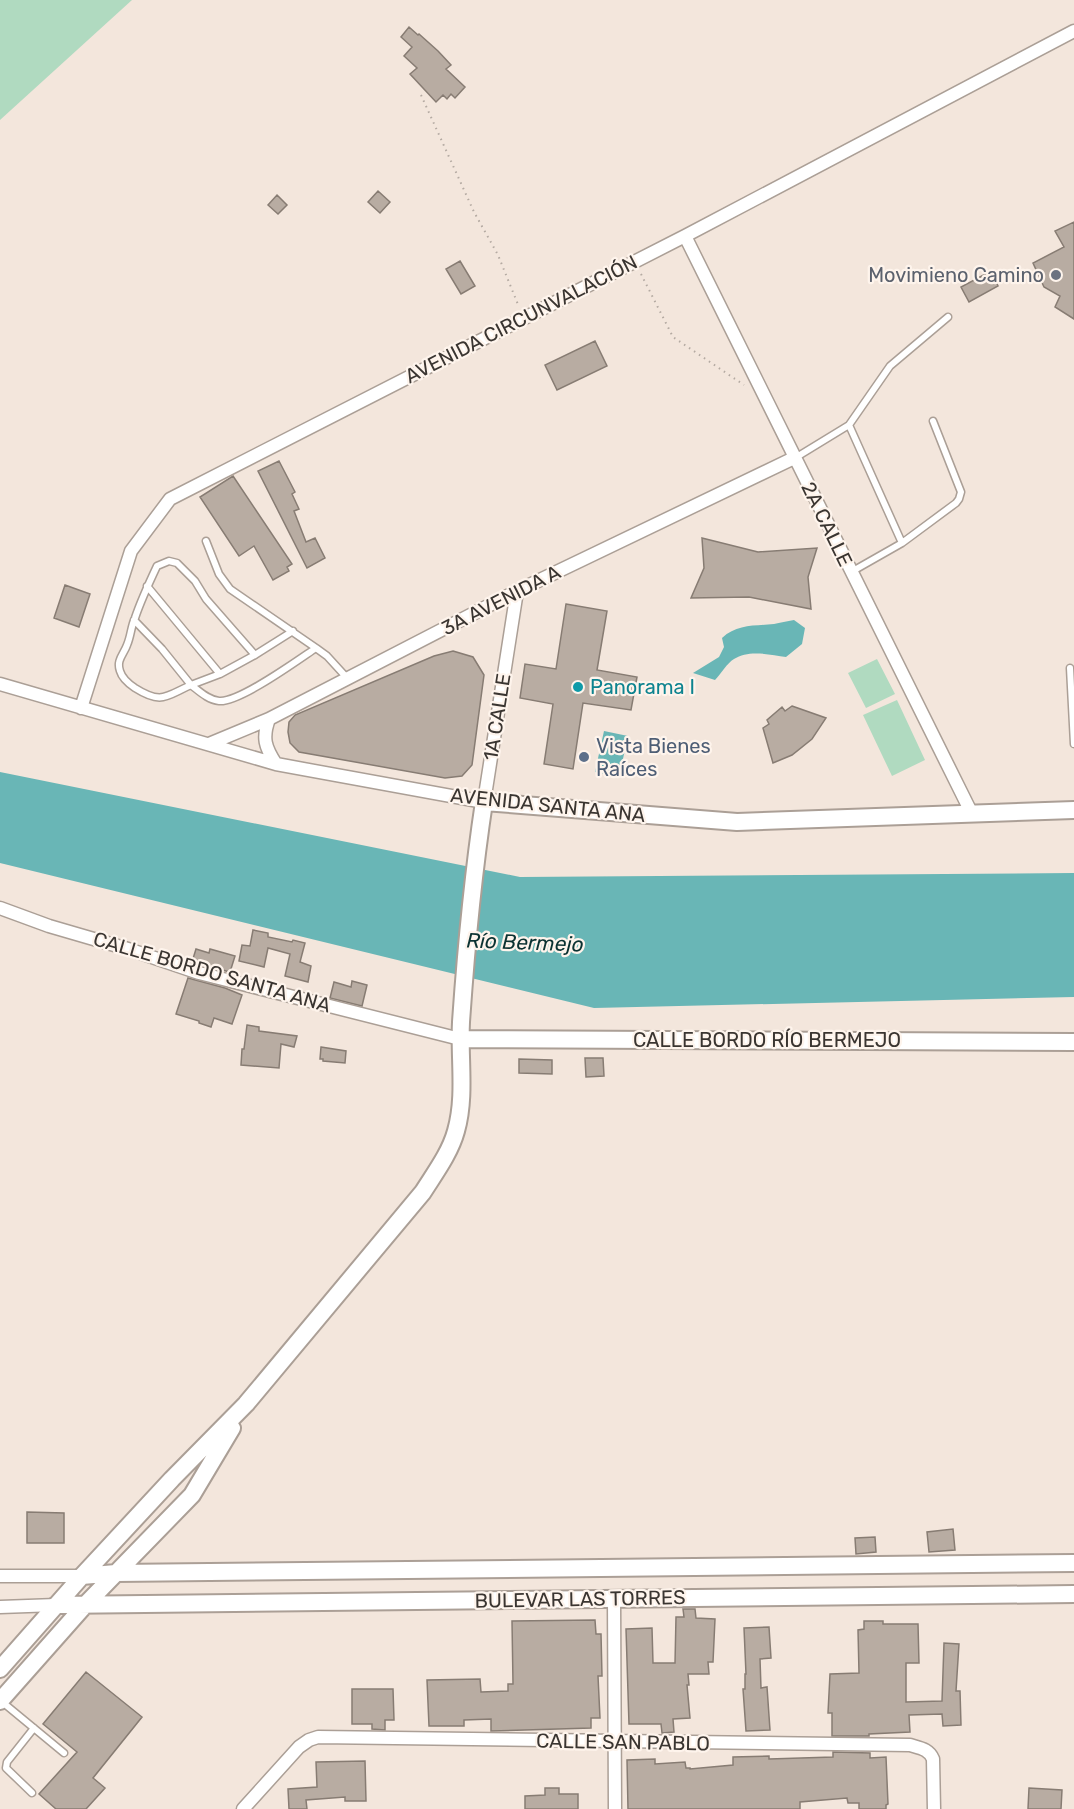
<svg xmlns="http://www.w3.org/2000/svg" width="1074" height="1809" viewBox="0 0 1074 1809" font-family="Rubik,sans-serif">
<rect width="100%" height="100%" fill="#f3e6dc"/>
<!-- green -->
<path fill="#b0dac0" d="M0,0H132L0,120Z
M877,659L895,694L866,708L848,673Z
M897,700L925,760L892,776L863,715Z"/>
<!-- water -->
<path fill="#69b6b6" d="M794,620L805,628L802,644L786,657C770,655 749,649 734,659C727,663 721,674 715,680L693,673L719,657L724,647L722,638C737,624 754,626 774,624C780,623 787,621 794,620Z
M604,731L628,736L619,777L595,772Z
M0,772L520,877L1074,873V997L594,1008L0,863Z"/>
<!-- building -->
<path fill="#b8aca2" stroke="#877c73" stroke-width="1.5" d="M409,27L418,35L419,34L438,51L451,65L446,69L465,87L455,98L451,94L447,99L443,95L436,102L410,74L417,68L404,56L412,47L401,37Z
M378,191L390,202L380,213L368,202Z
M277,195L287,205L278,214L268,205Z
M1074,222V319L1055,307L1060,296L1044,287L1033,263L1064,247L1055,231Z
M460,261L475,286L461,294L446,269Z
M991,271L998,286L969,302L961,287Z
M595,341L607,366L557,390L545,365Z
M279,461L295,492L292,494L299,509L294,511L306,542L315,538L325,558L307,568L258,471Z
M233,476L292,564L287,567L289,571L273,580L254,546L239,556L200,497Z
M702,538L758,552L817,548L808,577L811,609L749,597L691,598L704,568Z
M65,585L90,594L79,627L54,618Z
M566,604L607,611L597,670L637,677L631,710L583,703L573,769L544,764L553,704L520,698L525,664L556,669Z
M453,651L473,657L484,675L472,765L462,776L445,778L299,752L290,743L288,732L289,722L295,715L434,656Z
M792,706L826,718L812,739L792,755L773,763L763,728L769,724L767,720L782,707L785,711Z
M253,930L268,933V937L292,942L293,940L305,943L300,962L311,966L308,982L285,976L290,954L268,948L264,967L239,961L242,945L250,946Z
M196,949L209,953L210,949L235,956L230,972L192,962Z
M188,978L225,988L242,995L232,1024L214,1018L211,1027L199,1023V1021L176,1014Z
M352,981L367,985L362,1006L330,998L334,982L351,987Z
M247,1025L259,1027V1031L297,1036L294,1047L281,1044L279,1068L241,1065L242,1049H244Z
M321,1047L346,1051L345,1063L323,1061V1059H320Z
M585,1058H603L604,1076L586,1077Z
M519,1059L552,1060V1074L519,1073Z
M27,1512L64,1513V1543H27Z
M953,1529L955,1550L929,1552L927,1532Z
M875,1537L876,1552L856,1554L855,1538Z
M683,1609H695L696,1618L715,1619L713,1662H708L709,1674H688L689,1685H687L690,1718L673,1719L674,1732L662,1733L661,1724H629L626,1629L652,1628L653,1663H675L676,1617H684Z
M595,1620L596,1634H601L602,1676H598L600,1718H591V1728L491,1731V1719L464,1720V1726H429L427,1680L480,1679L481,1692L508,1691V1684H513L512,1621Z
M864,1621H883V1624H918L919,1663H906V1702L942,1701L944,1643L959,1644L956,1691H960L961,1725L943,1726L942,1714L909,1715L910,1732L869,1734V1736H832V1713H828L830,1674L859,1673L858,1630L864,1629Z
M769,1627L771,1658L760,1659L761,1688L767,1687L770,1730L746,1731L743,1689H745V1674H746L744,1628Z
M86,1672L142,1717L93,1778L105,1788L86,1809H56L39,1794L77,1752L43,1724Z
M352,1689H393L394,1720H385V1730L372,1729V1724H352Z
M833,1752L870,1753V1758L886,1757L888,1804L886,1805V1809H859V1803H848L847,1798L800,1802V1809H628L627,1760L655,1759V1764L685,1762L686,1768H690V1769L733,1765V1757L769,1756V1759L833,1757Z
M365,1761L366,1801H345V1797L306,1800L307,1809H289L288,1789L317,1787L316,1762Z
M545,1788H559V1794H578V1809H525V1796L545,1795Z
M1029,1788L1062,1790L1061,1809H1028Z"/>
<g fill="none" stroke-linecap="round" stroke-linejoin="round">
<defs>
<path id="lane" d="M849,425L902,543
M795,458L849,425L890,366L948,317
M206,541L219,574L230,589L316,648
M851,572L902,543L956,503L959,499L961,492L933,421
M134,620L162,649L191,685C166,696 162,705 135,688C129,684 122,678 120,671C116,660 124,654 127,645C131,636 131,626 135,618C141,600 149,583 157,566L169,561L177,563L195,581L206,599L255,655L220,674L147,586
M255,655L293,631
M1070,668L1074,744
M191,685C199,691 208,700 219,701C239,703 298,660 316,648L327,656L348,679
M191,685L220,674
M1,1701L64,1753
M32,1793L6,1768L7,1762L34,1728"/>
<path id="street" d="M685,236L971,812
M0,684L276,764L484,802L517,591
M81,708L131,551L170,499L685,236L1074,31
M269,719C262,738 265,747 276,764
M209,744L269,719L517,591L794,458
M0,908L49,926L128,949L199,973L460,1039
M0,1576H82
M614,1598L615,1809
M0,1607L56,1605
M243,1809L299,1747L309,1740L318,1737L910,1745C920,1748 929,1749 933,1759L934,1809"/>
<path id="secondary" d="M460,1039L1074,1042
M82,1576L116,1573L1074,1563
M56,1605L1074,1594
M0,1669L82,1576L172,1479L246,1404L423,1192C435,1173 450,1153 456,1131C466,1096 459,1058 461,1022C466,949 473,875 484,802L737,822L1074,810
M0,1701L85,1605L192,1495L232,1428"/>
</defs>
<!-- lane casing -->
<use href="#lane" stroke="#ab9f96" stroke-width="9"/>
<!-- street casing -->
<use href="#street" stroke="#ab9f96" stroke-width="15"/>
<!-- secondary casing -->
<use href="#secondary" stroke="#ab9f96" stroke-width="20"/>
<!-- path -->
<path stroke="#b4aaa2" stroke-width="2" stroke-dasharray="1.5 4.5" stroke-linecap="butt" d="M421,95L474,212L498,255L519,307
M641,274L673,337L744,385"/>
<!-- lane -->
<use href="#lane" stroke="#fff" stroke-width="6"/>
<!-- street -->
<use href="#street" stroke="#fff" stroke-width="12"/>
<!-- secondary -->
<use href="#secondary" stroke="#fff" stroke-width="16"/>
</g>
<!-- markers -->
<circle fill="#6b7280" stroke="#fef4ec" stroke-width="2" cx="1056" cy="275" r="6"/>
<circle fill="#0f9aa8" stroke="#fef4ec" stroke-width="2" cx="578" cy="687" r="6"/>
<circle fill="#5c6f8a" stroke="#fef4ec" stroke-width="2" cx="584" cy="757" r="6"/>
<g text-anchor="middle" dominant-baseline="central" stroke-width="4.5" stroke-linejoin="round" paint-order="stroke">
<!-- worship labels -->
<g font-size="20" fill="#5b616d" stroke="#fef4ec" text-anchor="end">
<text x="1044" y="275">Movimieno Camino</text>
</g>
<!-- street labels -->
<g font-size="20" fill="#3a3531" stroke="#fef4ec">
<text transform="translate(521 319) rotate(-27)">AVENIDA CIRCUNVALACIÓN</text>
<text transform="translate(827 524) rotate(64)">2A CALLE</text>
<text transform="translate(501 600) rotate(-27)">3A AVENIDA A</text>
<text transform="translate(497 717) rotate(-81)">1A CALLE</text>
<text transform="translate(548 805) rotate(6)">AVENIDA SANTA ANA</text>
<text transform="translate(212 972) rotate(16)">CALLE BORDO SANTA ANA</text>
<text x="767" y="1040">CALLE BORDO RÍO BERMEJO</text>
<text transform="translate(580 1599) rotate(-1)">BULEVAR LAS TORRES</text>
<text transform="translate(623 1742) rotate(1)">CALLE SAN PABLO</text>
</g>
<!-- culture labels -->
<g font-size="20" fill="#0d838f" stroke="#fef4ec" text-anchor="start">
<text x="590" y="687">Panorama I</text>
</g>
<!-- service labels -->
<g font-size="20" fill="#4e5e75" stroke="#fef4ec" text-anchor="start">
<text x="596" y="746">Vista Bienes<tspan x="596" dy="23">Raíces</tspan></text>
</g>
<!-- water labels -->
<g font-size="21" font-style="italic" fill="#0b3232" stroke="#fef4ec">
<text transform="translate(525 942) rotate(2)">Río Bermejo</text>
</g>
</g>
</svg>
